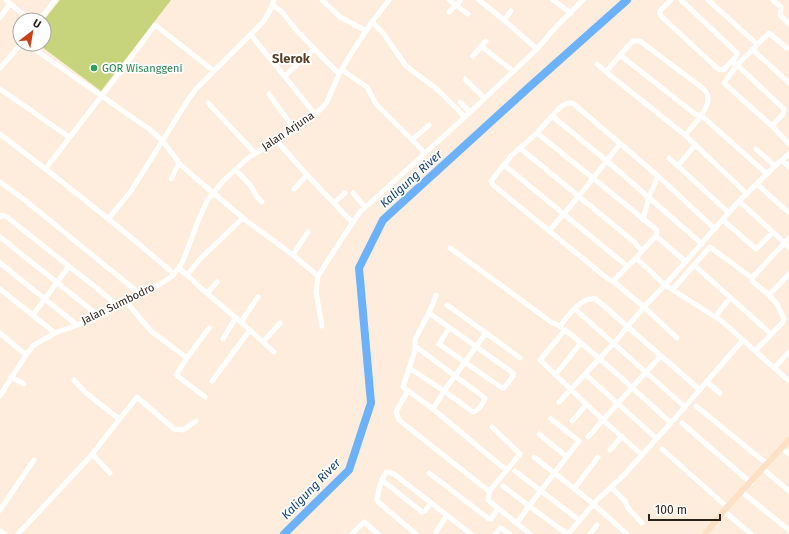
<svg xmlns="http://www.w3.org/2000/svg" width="789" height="534" viewBox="0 0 789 534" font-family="'Fira Sans',sans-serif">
<rect width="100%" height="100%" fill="#feeddc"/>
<!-- green -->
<path fill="#c8d47c" d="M60,0H171L101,91L38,44H44V20Z"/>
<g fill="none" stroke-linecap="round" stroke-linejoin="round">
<!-- river -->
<path stroke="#6bb1fb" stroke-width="8" d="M284,534L349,470L371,403L359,268L383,220L527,89L627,0"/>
<!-- minor -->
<path stroke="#fff" stroke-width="5" d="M6,0L30,20
M322,0L340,17L366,31
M449,0L468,14
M479,0L504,20L537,49
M553,0L571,13
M671,0L660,11V14L662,17L718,69L723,70L732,61
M681,0L737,53L736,57L732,61L737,65L724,83L772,126
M708,0L757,44
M773,0L781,7L780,15L789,24
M272,5L281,11L298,32L339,74
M449,12L461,0
M0,17L10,4
M40,20L55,0
M504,20L511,11
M372,22L383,33L406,66L438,90L465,117
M251,35L315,114
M27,44L149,129L163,141L179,163L193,176L248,222L293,255L318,276L343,237L360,212L465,117L537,49L555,28L583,0
M482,47L513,71
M787,48L769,33L737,65L784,109L783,114L772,126L789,144
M752,49L789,83
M620,55L633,41H640L701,87C703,89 706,91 707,94C713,106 692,127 685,135
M473,56L486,41
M597,64L606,72
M0,68L21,44
M342,70L367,87L376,104L425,153
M285,76L314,49
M465,79L484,98
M0,89L69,137
M269,94L294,129
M460,102L470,112
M208,103L255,153
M552,116C558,110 564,100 574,104L658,176L715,229
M537,133L657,230L656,236L686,262
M0,134C59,179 118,225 174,274
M276,140L307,175L352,222
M412,140L429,125
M520,148L633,241L642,251L636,258
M756,149L775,166
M669,158L729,213
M782,160L789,167
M504,165L627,266
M678,166L695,145
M46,168L121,71L155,25L214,71
M236,170L251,186L257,197L262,202
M171,179L179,163
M0,182L26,201L140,294
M757,184L789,213
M294,189L307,175
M353,193L365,207
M747,194L685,135L606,72L620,55L695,114L702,116L767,174
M739,201L789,247
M334,203L345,193
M0,217L2,215L7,217L119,306
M109,218L131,191L186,103L196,89L264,21L270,10L274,0
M643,220L649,197L658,176
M723,220L756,249L773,232
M549,231L579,196L620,144
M0,237L99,316
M702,244L607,161L552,116L537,133L511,156L491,181L493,185L608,279L613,281L636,258L665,285L723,322L755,351
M450,248L551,322L561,327
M642,251L656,236
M293,255L308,232
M0,263L76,324
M179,268L187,275L200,259L243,218
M789,274L769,295L777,304L784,319L783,322L755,351L789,381
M187,275L202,289L241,322L274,352
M318,276L316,292L322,326
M752,278L710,247L694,265L771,334
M613,281L644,307L677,338
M0,289L55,333
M673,289L694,265
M207,293L217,282
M436,295L429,313L415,339V350L403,387L433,409L506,470
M769,295L752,281V278L789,238
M127,302L133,310L151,331L187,358L176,375L205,397
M575,309L685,407
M429,313L513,373V376L504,388H502L439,344L449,328
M33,315L69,266
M715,317L730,298
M241,322L258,297
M560,326C568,316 581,296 596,299L700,390
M0,333L26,355
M486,333L520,358
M223,339L236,317
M263,342L280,323
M661,356C641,377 622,399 603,420L540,360L565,330C602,359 636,391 671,423
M187,358L209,328
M409,368L444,391L473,412C478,411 484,403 485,398L415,346
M774,368L789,352
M585,374L656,438
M555,375L581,343
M11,377L24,384
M74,380L85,392L119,419
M212,381L250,330
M707,382L720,393
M407,392L396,412L399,420L490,492
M0,396L26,355L34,345L55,333L94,319L154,288L171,277L178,269L183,261L198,221L207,201L223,181L248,158L307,121L322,108L327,102L339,74L354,49L372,22L389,0
M559,402L614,343L644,307L665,285L739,201L775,166L789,154
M696,406L767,464
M433,409L444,391L486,333L447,305
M551,419L579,441L529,506L567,534
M572,421L587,404
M682,423L751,483
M492,427L520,454L491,489L489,493L488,500L530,534
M539,434L567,457
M588,437L603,420L641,454
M782,448L789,454
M662,449L727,507
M610,450L622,436
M92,454L110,473
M534,457L590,501L627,534
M763,469L789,491
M515,471L579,520
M429,473L489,519H491L498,509
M382,480L422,512L425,511L431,503
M503,486L529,506L517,523
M611,487L625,501L628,508L642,523
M574,489L598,457
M742,492L789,530
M0,510L34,460
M724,511L751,534
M0,531L5,534
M18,534L89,458L137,397L174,429L183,430L196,421
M352,534L364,522L378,534
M416,534L378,502L377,499C379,491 380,478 387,472L394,474L471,534
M436,534V532L447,515
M495,534L501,528L510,534
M568,534L596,501L624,475L677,416L742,341
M590,534L597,525"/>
<!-- major -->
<path stroke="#fee0c5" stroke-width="6" d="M705,534L727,507L789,440"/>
</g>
<!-- markers -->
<circle fill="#2e9e5b" stroke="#fff" stroke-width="1.5" cx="94" cy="68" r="4"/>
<g text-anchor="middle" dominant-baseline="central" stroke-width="3.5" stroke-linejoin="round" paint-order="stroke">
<!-- leisure labels -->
<g font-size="11" fill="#27864d" stroke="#fff" text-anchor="start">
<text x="102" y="68">GOR Wisanggeni</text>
</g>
<!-- street labels -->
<g font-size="11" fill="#2c2218" stroke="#fff">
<text transform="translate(288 131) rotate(-34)">Jalan Arjuna</text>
<text transform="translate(118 304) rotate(-26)">Jalan Sumbodro</text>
</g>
<!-- water labels -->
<g font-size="12" font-style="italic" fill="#134474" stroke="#fff">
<text transform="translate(411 179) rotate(-42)">Kaligung River</text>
<text transform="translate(311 489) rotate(-46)">Kaligung River</text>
</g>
<!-- quarter labels -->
<g font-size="13" font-weight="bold" fill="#553f26" stroke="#fff">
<text x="291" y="58">Slerok</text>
</g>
</g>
<!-- north arrow -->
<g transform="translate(32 32) rotate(31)"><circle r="19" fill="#ffffff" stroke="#aba7a3"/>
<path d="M0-3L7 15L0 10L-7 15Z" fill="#c94117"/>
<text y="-6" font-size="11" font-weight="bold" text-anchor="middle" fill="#2c2218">U</text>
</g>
<!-- scale -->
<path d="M649 514v6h71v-6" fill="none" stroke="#2c2218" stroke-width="2"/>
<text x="655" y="514" font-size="12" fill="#2c2218" stroke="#ffffff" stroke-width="3" paint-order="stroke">100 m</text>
</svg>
